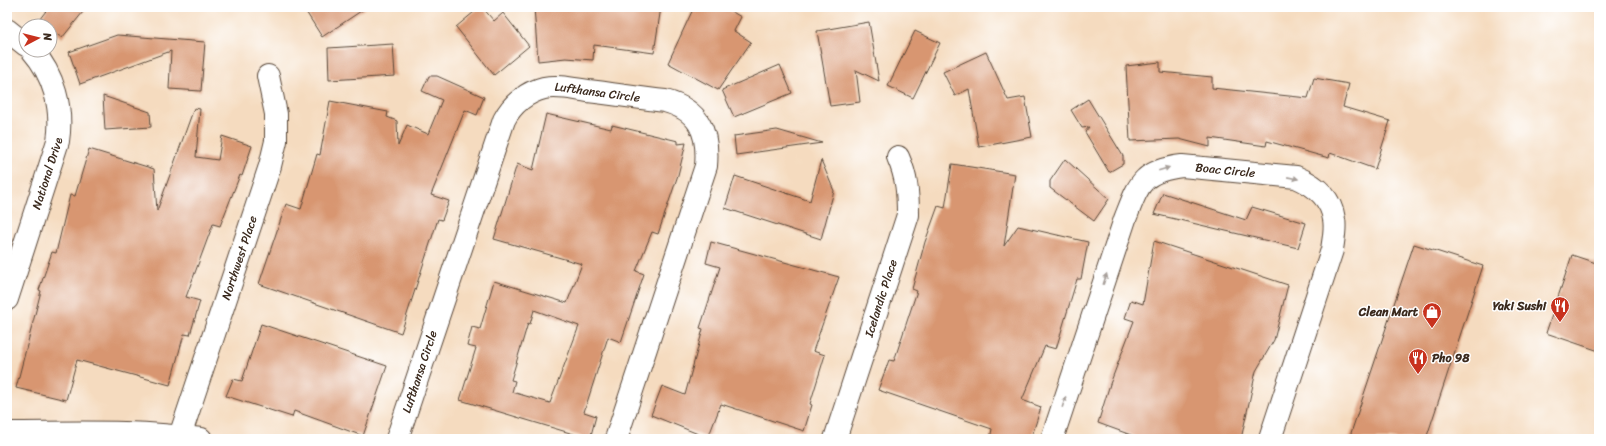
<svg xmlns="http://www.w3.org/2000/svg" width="1606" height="446" viewBox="0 0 1606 446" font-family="Sriracha,sans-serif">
<rect width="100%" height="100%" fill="#fff"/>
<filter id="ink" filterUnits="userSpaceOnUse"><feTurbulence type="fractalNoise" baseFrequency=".025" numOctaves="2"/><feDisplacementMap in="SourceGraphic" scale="8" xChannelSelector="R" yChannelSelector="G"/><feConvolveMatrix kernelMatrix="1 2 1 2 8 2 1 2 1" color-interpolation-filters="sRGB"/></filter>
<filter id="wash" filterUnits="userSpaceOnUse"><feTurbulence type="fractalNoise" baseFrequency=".012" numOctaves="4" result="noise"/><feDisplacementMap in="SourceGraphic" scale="16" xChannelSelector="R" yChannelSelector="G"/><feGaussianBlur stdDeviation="0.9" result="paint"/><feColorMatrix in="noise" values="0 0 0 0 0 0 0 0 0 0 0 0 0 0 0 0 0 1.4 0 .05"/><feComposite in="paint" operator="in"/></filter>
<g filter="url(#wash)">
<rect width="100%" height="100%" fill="#f5dbbf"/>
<g id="blocks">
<!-- building -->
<path fill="#d89671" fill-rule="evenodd" d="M49,7H87L62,38L50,29V26H46L39,20Z
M303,7H367L322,37Z
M480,7H482L494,21L503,13L529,46L494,75L456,27Z
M534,7H661L654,53L594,45L593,60L566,58L538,61Z
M694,7H724L741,17L734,31L751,42L718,90L668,63Z
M869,22L879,81L856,70L860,102L830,106L817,31Z
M915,31L940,43L913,98L888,86Z
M117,35L205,42L201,91L169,89L171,51L80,84L69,52Z
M393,44L395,76L329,80L328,48Z
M986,52L1008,100L1025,97L1032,137L979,147L969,89L955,96L943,72Z
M1160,62V72L1212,77V88L1308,98L1314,78L1349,84L1343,107L1390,121L1375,169L1330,153L1329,158L1267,141L1266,146L1210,138V147L1179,139L1130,141L1126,66Z
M780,65L792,93L734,117L722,90Z
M429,76H437L484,97L477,115L465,110L431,195L449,201L442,220L438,219L401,333L259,284L286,204L301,209L317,154L320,155L330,101L388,112L387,117L397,121L398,146L407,125L428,134L442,100L422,91Z
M103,96L150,112L151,127L105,130Z
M1088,99L1123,156V164L1109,172L1085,132L1089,127L1082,128L1071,110Z
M194,108L200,109L196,157L218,160L222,136L252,146L242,176L240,175L220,226L213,224L186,297L200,301L190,335L184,334L170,385L77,360L66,400L16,388L41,291L39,290L52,252L56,253L70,195L75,196L89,149L154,169L157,211Z
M546,114L611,129L612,125L678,141V144L686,143L678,175L658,234L652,232L636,271L644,274L621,342L608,337L584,412L596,416L590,439L460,400L476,348L467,346L472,327L480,329L494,281L567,303L582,264L494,239L517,164L533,170ZM534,310L579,326L550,403L512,392L515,381L511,380L528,323L530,324Z
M777,130L822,143L736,155L734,136Z
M1065,159L1109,199L1094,221L1050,188V181Z
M821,160L834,191L821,239L725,208L735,176L810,201Z
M952,164L1015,174L1004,246L1018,226L1088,242L1081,279H1077L1056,349L1045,346L1022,400L1041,407L1031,439H990L992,429L878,390L889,360L894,361L917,291L912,289L925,242L938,206L945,208Z
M1163,193L1246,220L1252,207L1306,223L1298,248L1154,214Z
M1154,241L1288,285L1274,340L1256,371L1241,439H1142L1098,423L1110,384L1134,321L1125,318L1131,300L1143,304Z
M711,242L839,277L813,351L825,355L810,404L812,405L804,431L721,404L708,438L651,415L662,386L685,395L703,329L700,328L720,267L706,263Z
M1414,244L1483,266L1426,439H1349Z
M1572,255L1599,264V351L1546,333Z
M261,324L387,366L363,436L294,411L292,417L226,396L233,379L242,381Z"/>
</g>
</g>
<g filter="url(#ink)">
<use href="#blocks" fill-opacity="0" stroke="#574536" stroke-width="1"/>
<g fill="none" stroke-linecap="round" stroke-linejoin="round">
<defs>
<g id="minor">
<path d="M7,30L26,45"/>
<path id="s1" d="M7,299L58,141C63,108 54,75 32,50"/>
<path d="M7,433C72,433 137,430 201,439"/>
<path id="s2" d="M179,439L270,166L276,141V114L268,76"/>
<path id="s3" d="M397,439L504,120C512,104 527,92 544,88C558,85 574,89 588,91C613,94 639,98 665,101C699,110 709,132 706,166L616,439"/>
<path id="s4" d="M835,439L908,215C908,194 907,177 898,157"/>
<path id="s5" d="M1052,439L1125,219C1139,184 1141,171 1182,166L1296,177C1315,185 1331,198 1334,219C1336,229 1333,241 1332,250L1270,439"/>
</g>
</defs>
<!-- minor casing -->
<use href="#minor" stroke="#574536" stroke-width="24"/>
<!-- minor -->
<use href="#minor" stroke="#fff" stroke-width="22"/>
</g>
<!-- one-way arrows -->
<defs><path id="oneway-solid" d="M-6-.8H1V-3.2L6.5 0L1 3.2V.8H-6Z"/></defs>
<g fill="#a79f9a">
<use href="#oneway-solid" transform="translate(1164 169) rotate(-17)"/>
<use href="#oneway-solid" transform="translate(1293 178) rotate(11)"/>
<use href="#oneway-solid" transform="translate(1105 279) rotate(-72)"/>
<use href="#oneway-solid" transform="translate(1064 402) rotate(-72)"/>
</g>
</g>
<!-- icons -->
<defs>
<symbol id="restaurant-pin" viewBox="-11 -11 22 30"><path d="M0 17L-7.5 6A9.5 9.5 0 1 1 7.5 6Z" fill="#c8321e" stroke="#fff"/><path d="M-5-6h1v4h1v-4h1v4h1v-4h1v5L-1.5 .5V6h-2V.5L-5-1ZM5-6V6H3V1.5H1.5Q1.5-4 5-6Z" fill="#fff"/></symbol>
<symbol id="shop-pin" viewBox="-11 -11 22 30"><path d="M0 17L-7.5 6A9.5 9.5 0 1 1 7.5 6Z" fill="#c8321e" stroke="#fff"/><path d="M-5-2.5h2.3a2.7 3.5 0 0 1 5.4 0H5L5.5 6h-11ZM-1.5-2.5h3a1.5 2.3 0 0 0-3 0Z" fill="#fff"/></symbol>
</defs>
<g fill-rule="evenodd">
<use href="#restaurant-pin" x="1549" y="295" width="22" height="30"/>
<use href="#shop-pin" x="1421" y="301" width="22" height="30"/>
<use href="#restaurant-pin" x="1407" y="347" width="22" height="30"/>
</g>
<g text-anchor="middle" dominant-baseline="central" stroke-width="3" stroke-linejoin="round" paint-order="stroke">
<!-- street labels -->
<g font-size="12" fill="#3b2a1e" stroke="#fff">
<text stroke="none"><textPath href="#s3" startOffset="443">Lufthansa Circle</textPath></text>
<text stroke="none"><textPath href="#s5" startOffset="360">Boac Circle</textPath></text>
<text stroke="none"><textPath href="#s1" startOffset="132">National Drive</textPath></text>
<text stroke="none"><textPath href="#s2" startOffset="191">Northwest Place</textPath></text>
<text stroke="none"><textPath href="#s4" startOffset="148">Icelandic Place</textPath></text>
<text stroke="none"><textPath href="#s3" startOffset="71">Lufthansa Circle</textPath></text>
</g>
<!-- poi labels -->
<g font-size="12" font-weight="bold" fill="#3b2a1e" stroke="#fff" text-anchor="end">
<text x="1546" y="306">Yaki Sushi</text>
<text x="1418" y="312">Clean Mart</text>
<text x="1432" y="358" text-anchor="start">Pho 98</text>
</g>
</g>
<!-- margin -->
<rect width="1606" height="446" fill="none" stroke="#fff" stroke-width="24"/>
<!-- north arrow -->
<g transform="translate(38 38) rotate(83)"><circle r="19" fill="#ffffff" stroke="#b1aaa5"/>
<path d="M0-3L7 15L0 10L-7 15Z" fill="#c8321e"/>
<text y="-6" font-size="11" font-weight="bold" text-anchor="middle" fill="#3b2a1e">N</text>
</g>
</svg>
